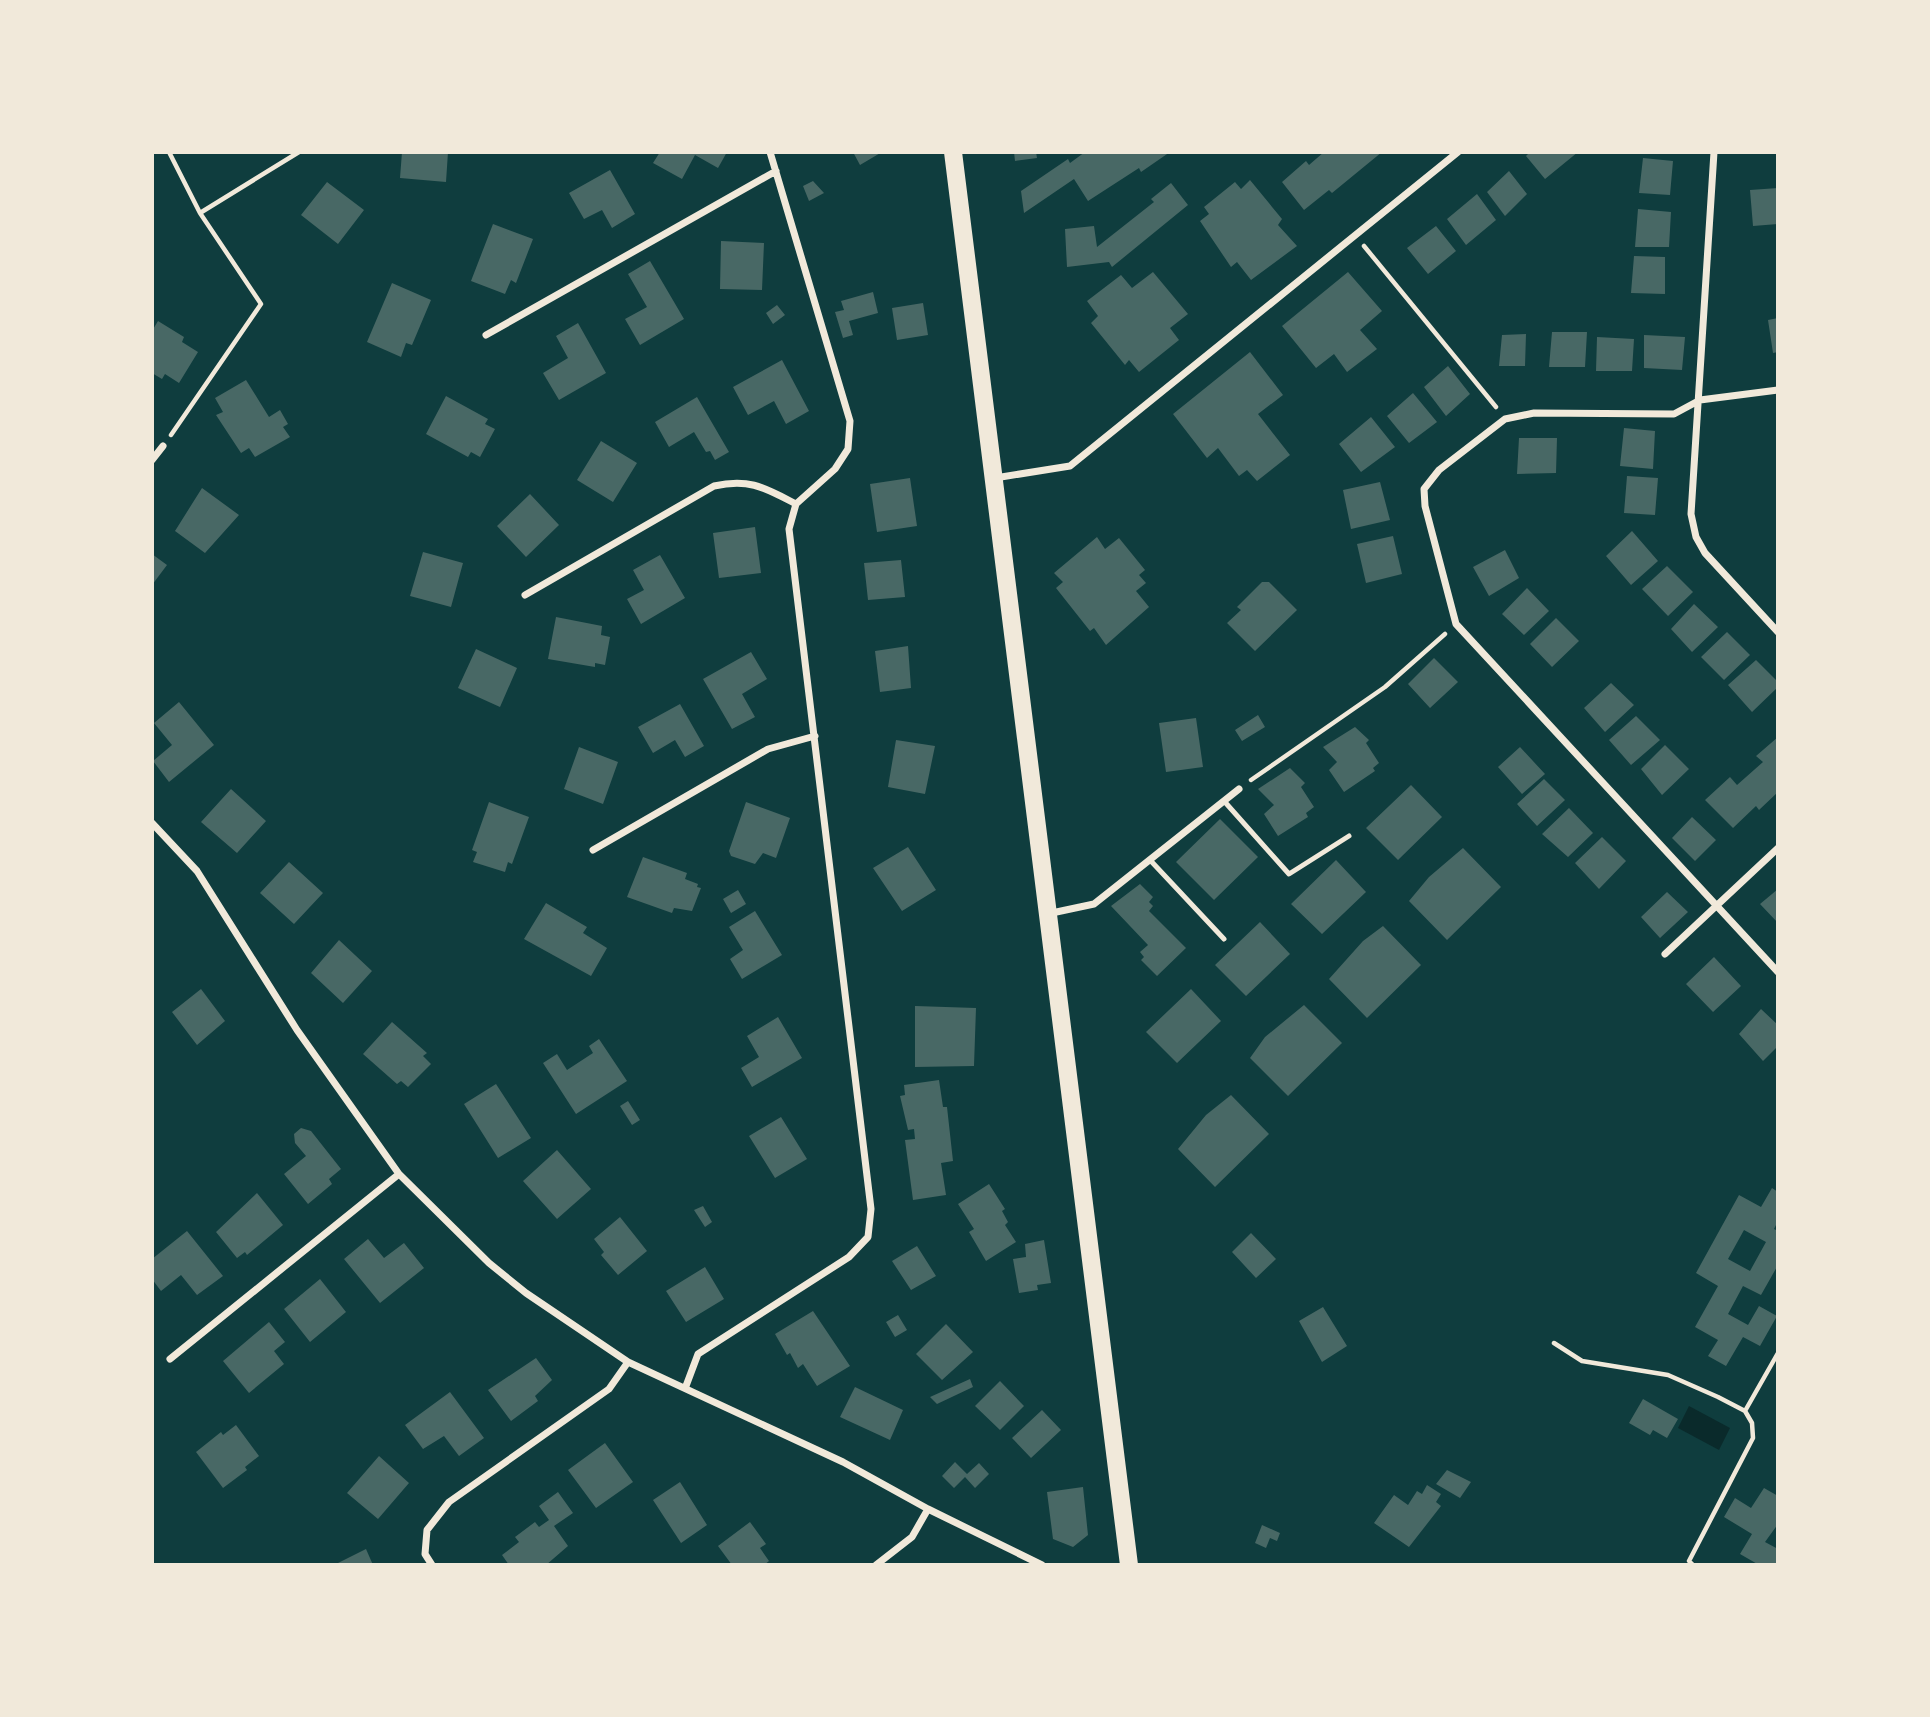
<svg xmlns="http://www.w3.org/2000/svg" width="1930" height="1717" viewBox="0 0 1930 1717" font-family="'Golos Text',sans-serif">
<rect width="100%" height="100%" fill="#0f3d3e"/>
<!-- water -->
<path fill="#0a2a2b" d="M1689,1406L1730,1428L1719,1450L1678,1428Z"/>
<!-- building -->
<path fill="#486865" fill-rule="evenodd" d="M402,152H448L446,182L400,178Z
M660,152H727L718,168L695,155L682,179L653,163Z
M853,152H882L860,165Z
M1014,152H1036L1037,158L1015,161Z
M1085,152H1170L1141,172L1139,168L1088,201L1074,179L1024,213L1021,191L1068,159L1070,163Z
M1324,152H1382L1332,193L1329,190L1304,210L1282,182L1306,161L1309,165Z
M1530,152H1578L1545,179L1526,156Z
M1643,158L1673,161L1670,195L1639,193Z
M610,170L635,214L612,228L602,210L584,219L569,193Z
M1509,171L1527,194L1505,216L1487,192Z
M1250,180L1282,219L1278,225L1297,246L1251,280L1237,262L1231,267L1200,221L1209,214L1204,207L1235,182L1241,189Z
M813,181L824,193L809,201L803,186Z
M327,182L364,210L338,244L301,215Z
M1171,183L1188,205L1112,267L1109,262L1067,267L1065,229L1094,226L1097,247L1154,202L1151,199Z
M1778,188V224L1753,226L1750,190Z
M1477,194L1496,220L1466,245L1447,219Z
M1638,209L1671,212L1669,247H1635Z
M493,224L533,239L516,283L511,280L505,294L471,281Z
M1436,226L1456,251L1428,274L1407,248Z
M721,241L764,243L762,290L720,289Z
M1634,256L1665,257V294L1631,293Z
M650,261L684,319L640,345L625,319L647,307L628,274Z
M1153,272L1188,314L1170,328L1179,340L1139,372L1129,360L1125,365L1091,323L1098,316L1087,301L1121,275L1132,288Z
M1348,272L1382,311L1360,330L1377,349L1347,372L1334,354L1316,368L1282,326Z
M392,283L431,300L412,345L406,343L401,357L367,342Z
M873,292L878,313L849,321L853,335L843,338L835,312L844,310L841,301Z
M923,303L928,335L897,340L892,308Z
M777,305L785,315L773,324L766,313Z
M1778,318V352L1773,353L1768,320Z
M158,321L184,337L182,342L198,352L179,383L165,374L162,379L152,373V331Z
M578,323L606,373L559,400L543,373L568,358L556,336Z
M1552,332H1587L1585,367H1549Z
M1526,334L1525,366H1499L1502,335Z
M1644,335L1685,337L1682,370L1644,368Z
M1597,337L1634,339L1632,371H1596Z
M1250,352L1283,395L1258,414L1290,455L1257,481L1247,470L1239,476L1218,448L1207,458L1173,414Z
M782,360L809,411L786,424L774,401L748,415L733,387Z
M1448,366L1470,394L1446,416L1424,387Z
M246,380L269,417L280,410L288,424L283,427L290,437L255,457L249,448L241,453L216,415L223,412L215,398Z
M1413,393L1437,422L1409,443L1387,416Z
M446,396L488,419L485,424L495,429L480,457L471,452L468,457L426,434Z
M697,397L729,452L715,460L710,451L706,452L694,432L669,447L655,422Z
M1371,417L1395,447L1361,472L1339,444Z
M1624,428L1655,431L1653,469L1620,466Z
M1519,438H1557L1556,473L1517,474Z
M601,441L637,463L613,502L577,480Z
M1627,476L1658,478L1655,515L1624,513Z
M910,478L917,526L877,532L870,484Z
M1380,482L1390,520L1351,529L1343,490Z
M202,488L239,515L205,553L175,531Z
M530,494L559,525L526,557L497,526Z
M755,527L761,573L719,578L713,533Z
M1632,531L1658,561L1631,585L1606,556Z
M1393,536L1402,574L1366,583L1357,544Z
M1097,537L1105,549L1119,538L1145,570L1139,575L1146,583L1136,591L1149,607L1106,645L1094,628L1090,631L1056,588L1063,582L1054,573Z
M1505,550L1519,578L1489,596L1473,567Z
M423,552L463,563L451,607L410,596Z
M152,554L167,565L152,585Z
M660,555L685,598L641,624L627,599L644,590L633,570Z
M901,560L905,597L868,600L864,563Z
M1667,566L1693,592L1668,616L1642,589Z
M1262,582H1269L1297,610L1255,651L1227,623L1241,610L1237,607Z
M1527,588L1549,611L1524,635L1502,614Z
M1694,604L1718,627L1692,652L1671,629Z
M556,617L602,626L601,635L610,637L605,665L595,663V667L548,659Z
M1556,618L1579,641L1552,667L1530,644Z
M1727,632L1750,655L1724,680L1701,657Z
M908,646L911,688L880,692L875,651Z
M476,649L517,668L500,707L458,688Z
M751,652L767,679L742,694L755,717L732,729L703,679Z
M1434,658L1458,682L1430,708L1408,684Z
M1756,660L1778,682V687L1752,712L1728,685Z
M1611,683L1634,705L1605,732L1584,708Z
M179,702L214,745L169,782L153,761L172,745L154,723Z
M680,704L704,746L685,757L675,740L653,753L638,727Z
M1258,715L1265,727L1242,741L1235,730Z
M1636,716L1660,740L1631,765L1609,740Z
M1196,718L1203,767L1166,772L1159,723Z
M1355,727L1369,740L1366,743L1379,763L1373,768L1375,771L1344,792L1329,770L1337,762L1323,747Z
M1778,737V792L1759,810L1756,806L1733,828L1705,800L1730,777L1737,785L1763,762L1756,756Z
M896,740L935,746L925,794L888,787Z
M1665,745L1689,769L1662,795L1641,769Z
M579,747L618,762L603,804L564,789Z
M1520,747L1545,774L1522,794L1498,767Z
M1290,768L1305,783L1301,787L1314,807L1306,813L1308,817L1278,836L1264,814L1274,805L1258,789Z
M1544,779L1565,800L1537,826L1517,804Z
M1411,785L1442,817L1398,860L1366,828Z
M231,789L266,821L237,853L201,822Z
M489,802L529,817L512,864L508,862L505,872L473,862L477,852L472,850Z
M746,802L790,818L776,858L763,853L755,864L731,856L729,851Z
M1569,808L1593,833L1568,857L1542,834Z
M1692,817L1716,840L1695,861L1672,838Z
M1220,819L1258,857L1214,900L1176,862Z
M1602,837L1626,861L1599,889L1575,863Z
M908,847L936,890L902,911L873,868Z
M1463,848L1501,887L1447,940L1409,901L1429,877Z
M643,857L687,873L685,879L698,884L697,887L701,888L692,911L674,908L672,913L627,897Z
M1336,860L1366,892L1322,934L1291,904Z
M289,862L323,893L294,924L260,893Z
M1140,884L1153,897L1149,902L1153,906L1149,911L1186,948L1157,976L1141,960L1144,957L1140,952L1148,945L1111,906Z
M1778,889V923L1760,904Z
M738,890L746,904L731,913L723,899Z
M1667,892L1688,912L1660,938L1641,917Z
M546,903L587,927L583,933L607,948L591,976L524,939Z
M755,911L782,955L742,979L730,959L743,950L729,927Z
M1260,922L1290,954L1246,996L1215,965Z
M1383,926L1421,965L1367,1018L1329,979L1363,941Z
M339,940L372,971L343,1003L311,973Z
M1714,957L1741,986L1713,1012L1686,984Z
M201,989L225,1021L197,1045L172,1012Z
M1191,989L1221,1021L1177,1063L1146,1032Z
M1304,1005L1342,1043L1288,1096L1250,1058L1265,1037Z
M915,1006L976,1008L974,1066L915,1067Z
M1761,1009L1778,1025V1046L1763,1061L1739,1034Z
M778,1017L802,1058L752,1087L741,1068L759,1057L747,1036Z
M392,1022L427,1053L423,1056L431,1064L408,1087L401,1081L397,1084L363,1054Z
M599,1039L627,1081L576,1114L543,1063L557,1054L567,1070L593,1053L589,1046Z
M939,1080L943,1107H947L953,1161L941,1163L946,1195L913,1200L905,1140L915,1139L914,1129L908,1130L900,1096L905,1095L904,1085Z
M496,1084L531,1138L498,1158L464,1104Z
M1231,1095L1269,1134L1215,1187L1178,1149L1206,1115Z
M628,1101L640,1120L632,1125L620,1106Z
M781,1117L807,1159L775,1178L749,1136Z
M301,1128L311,1131L341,1169L329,1179L332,1184L308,1204L284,1174L306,1156L295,1143L294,1134Z
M557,1150L591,1189L557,1219L523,1181Z
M989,1184L1005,1209L1002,1211L1008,1222L1005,1225L1016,1242L986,1261L969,1232L974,1229L958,1204Z
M1772,1188L1778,1192V1221L1774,1229L1778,1231V1265L1761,1295L1743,1286L1728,1314L1748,1325L1759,1306L1777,1316L1760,1346L1743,1337L1726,1366L1708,1356L1718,1340L1695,1327L1718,1286L1696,1273L1739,1195L1761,1207ZM1744,1230L1766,1242L1750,1271L1728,1259Z
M257,1193L283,1225L247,1255L245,1252L237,1258L216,1232Z
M703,1206L712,1222L705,1227L694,1210Z
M620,1217L647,1251L618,1275L601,1255L604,1252L594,1239Z
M187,1231L223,1276L197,1295L181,1275L161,1291L152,1279V1259Z
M1251,1233L1276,1259L1256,1278L1232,1252Z
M368,1239L384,1258L404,1243L424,1268L380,1303L344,1259Z
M1044,1240L1051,1283L1037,1285L1038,1290L1019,1293L1013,1259L1026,1257L1025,1244Z
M917,1246L936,1276L911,1290L892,1261Z
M705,1267L724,1299L686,1322L666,1291Z
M320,1279L346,1312L310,1342L284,1309Z
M1323,1307L1347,1346L1322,1362L1299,1321Z
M813,1311L850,1366L817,1386L803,1364L798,1368L790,1353L787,1355L775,1334Z
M898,1315L907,1330L895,1337L886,1322Z
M269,1322L285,1342L274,1351L284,1364L249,1393L223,1361Z
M946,1324L973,1352L942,1380L916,1354Z
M536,1358L552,1380L535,1396L538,1401L511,1421L488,1390Z
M970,1379L973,1387L937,1404L930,1397Z
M1000,1381L1024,1406L1000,1430L975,1406Z
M855,1387L903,1410L890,1440L840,1417Z
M450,1392L484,1438L459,1456L444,1436L423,1449L405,1425Z
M1643,1399L1678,1419L1667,1438L1653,1430L1650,1435L1629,1423Z
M1042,1410L1061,1430L1031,1458L1012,1438Z
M236,1425L259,1456L245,1467L247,1470L223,1488L196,1452L221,1432L223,1435Z
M605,1443L633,1482L596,1508L568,1470Z
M379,1456L409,1483L378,1519L347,1493Z
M955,1462L967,1474L979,1463L989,1474L975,1488L965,1477L954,1488L942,1476Z
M1447,1470L1471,1482L1460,1498L1436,1484Z
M680,1482L707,1525L681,1543L653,1500Z
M1427,1485L1441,1494L1436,1502L1441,1506L1409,1547L1374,1523L1394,1495L1408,1505L1417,1491L1422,1494Z
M1083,1487L1088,1535L1073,1547L1053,1539L1047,1492Z
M1764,1488L1778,1496V1524L1765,1542L1778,1549V1565H1759L1740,1554L1752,1534L1724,1517L1735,1498L1751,1508Z
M558,1492L573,1513L554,1526L568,1546L546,1565H509L502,1555L519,1542L515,1537L535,1522L539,1527L549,1520L539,1506Z
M750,1522L766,1544L760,1548L769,1561L764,1565H732L718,1546Z
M1262,1525L1280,1533L1277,1541L1270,1538L1266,1548L1255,1543Z
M366,1549L373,1565H334Z"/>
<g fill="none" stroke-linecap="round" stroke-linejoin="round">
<!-- path -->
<path stroke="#f1e9da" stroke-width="4.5" d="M169,152L200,213
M1364,246L1496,407
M171,435L261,304L200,213L299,152
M1251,780L1385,687L1445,634
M1554,1343L1582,1361L1668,1375L1718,1397L1745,1411L1752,1423L1753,1438L1689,1561L1693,1565
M1745,1411L1778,1353"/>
<!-- service -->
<path stroke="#f1e9da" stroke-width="5" d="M1224,801L1289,874L1349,836
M1150,860L1224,939"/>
<!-- minor -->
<path stroke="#f1e9da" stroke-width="7" d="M1714,152L1691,514L1696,537L1705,553L1778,632
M486,335L776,171
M1778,390L1700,400L1674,414L1534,413L1505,419L1439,470L1424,489L1425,506L1456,624L1778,972
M152,460L163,446
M995,478L1070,466L1458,152
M525,595L714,486C750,478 765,488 796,504
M152,823L197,871L297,1030L399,1174L489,1263L526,1293L628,1362L843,1462L928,1509L1042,1565
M593,850L768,749L815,736
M1047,914L1094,904L1239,789
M1665,954L1778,848
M170,1359L399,1174
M686,1386L698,1354L849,1257L868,1237L871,1209L789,529L796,504L835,469L848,449L850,421L770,152
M432,1565L425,1554L427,1530L449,1502L609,1389L628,1362
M876,1565L912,1537L928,1509"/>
<!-- primary -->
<path stroke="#f1e9da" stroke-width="18" d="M953,152L1129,1565"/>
</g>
<!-- border -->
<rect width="1930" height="1717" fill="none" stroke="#f1e9da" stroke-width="308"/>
</svg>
